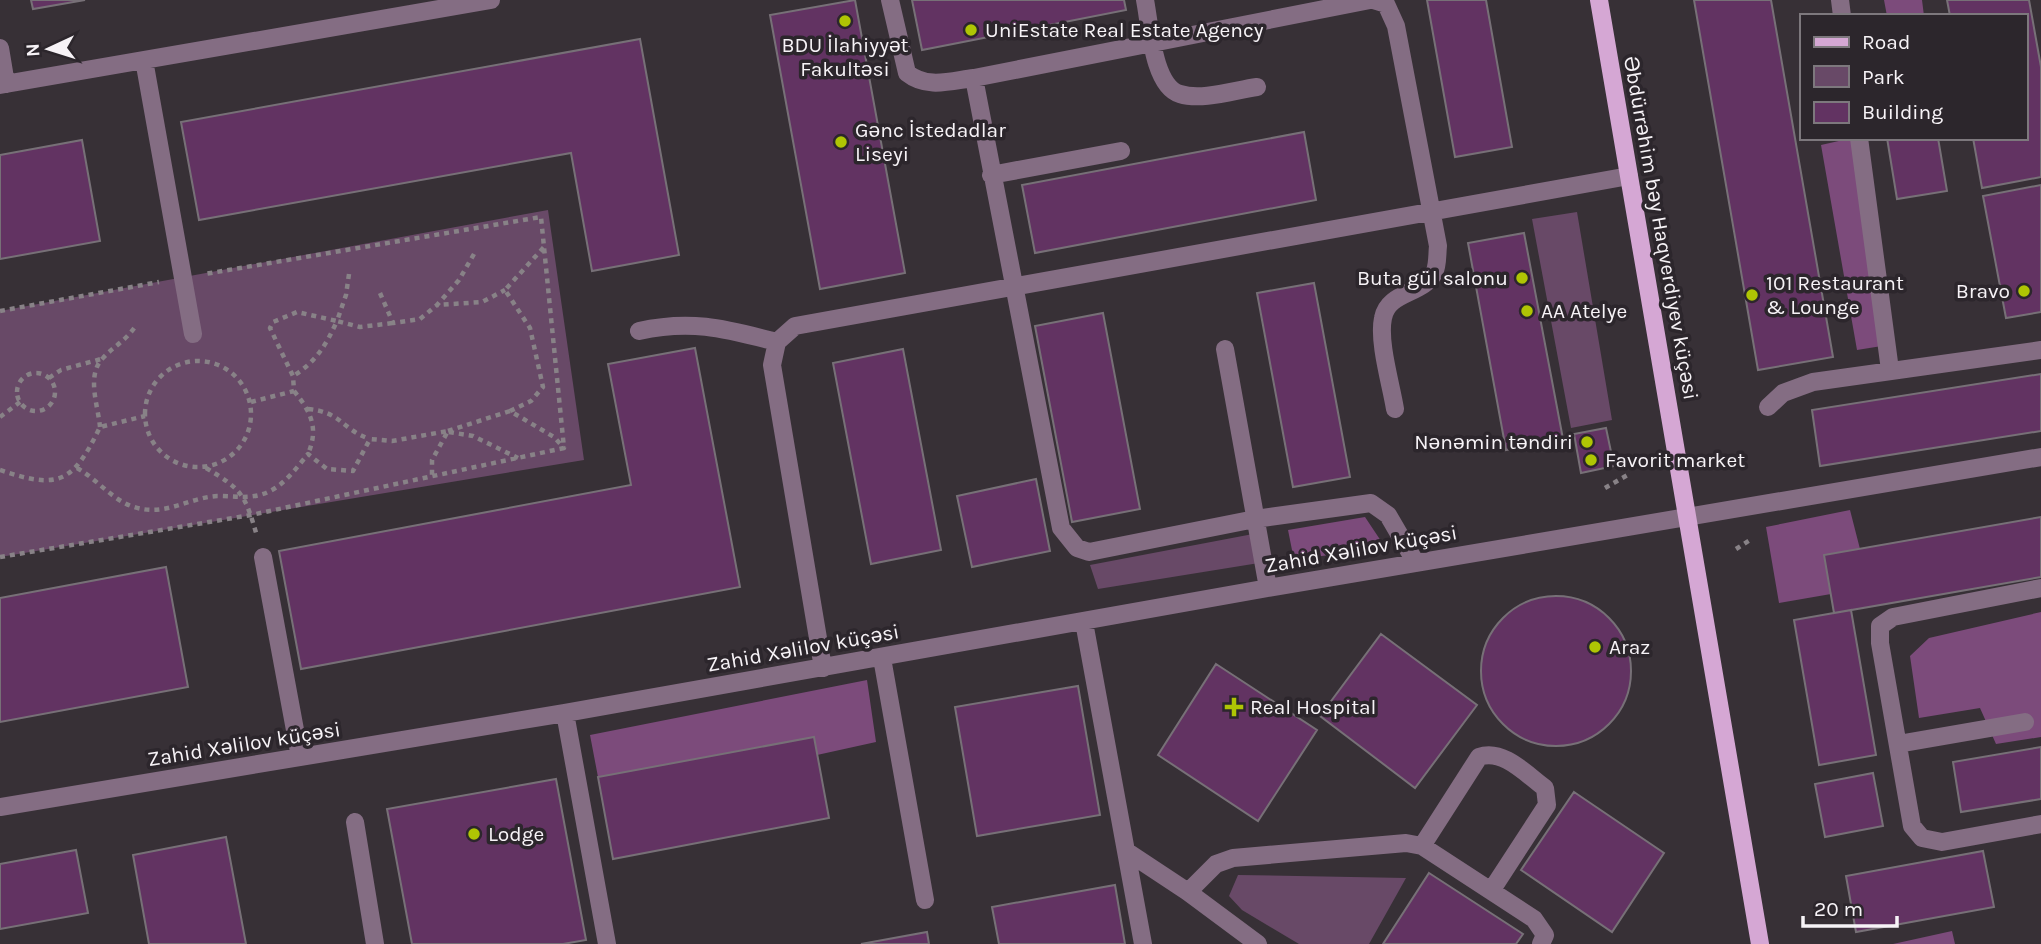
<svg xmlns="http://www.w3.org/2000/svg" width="2041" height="944" viewBox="0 0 2041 944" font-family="Karla,sans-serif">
<rect width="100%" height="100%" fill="#373036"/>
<!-- green -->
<path fill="#684967" d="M548,210L584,460L0,557V311Z
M1577,212L1612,420L1571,428L1532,219Z
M1253,534L1259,563L1098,589L1090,565Z
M1238,875L1406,878L1369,944H1299L1242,910L1229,896Z"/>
<!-- forest -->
<path fill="#7c4b7b" d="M1884,0H1922L1924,16H1887Z
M1852,138L1888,345L1857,350L1821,145Z
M1850,510L1860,549L1831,594L1779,603L1766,527Z
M1365,517L1385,547L1294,560L1288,530Z
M2041,612V737L1996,744L1980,708L1919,718L1910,656L1929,638Z
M867,680L876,742L817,755L813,737L598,777L590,735Z
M1952,931L1955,944H1893Z"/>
<!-- building -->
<path fill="#623362" stroke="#777077" stroke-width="2" d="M31,0H85L33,9Z
M855,0L905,273L820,289L770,15Z
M912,0H1124L1126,10L922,50Z
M1427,0H1486L1512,147L1455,157Z
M1694,0H1771L1833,357L1758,370Z
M1947,0H2029L2041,67V177L1982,188L1973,138H2025V16H1950Z
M640,39L679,255L592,271L571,153L199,220L181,122Z
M1304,132L1316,200L1035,253L1022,185Z
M1887,138H1938L1947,191L1897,199Z
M82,140L100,241L0,259V155Z
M2041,185V312L2006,318L1983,196Z
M1524,233L1563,439L1506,450L1468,243Z
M1314,283L1350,477L1293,487L1257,293Z
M1103,313L1140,509L1072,522L1035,326Z
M695,348L740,587L301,669L279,551L631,485L608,364Z
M903,349L941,550L871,564L833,363Z
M2041,374V431L1820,466L1812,410Z
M1606,428L1614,466L1581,473L1574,434Z
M1036,479L1050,551L972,567L957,496Z
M2041,517V577L1834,613L1824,555Z
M166,567L188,687L0,722V598Z
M1481 671a75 75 0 1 1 150 0a75 75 0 1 1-150 0Z
M1851,610L1876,755L1819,765L1794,620Z
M1381,634L1477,705L1415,788L1320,716Z
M1216,664L1317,730L1258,821L1158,755Z
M1078,686L1100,815L977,836L955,707Z
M814,737L829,818L613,859L598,777Z
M2041,747V799L1961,812L1953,762Z
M1873,773L1883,826L1825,837L1815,784Z
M556,779L586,940L563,944H412L387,809Z
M1574,792L1664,853L1612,932L1521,870Z
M226,837L246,944H149L133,855Z
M76,850L88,913L0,929V864Z
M1983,851L1994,907L1856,932L1846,876Z
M1429,873L1523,934L1516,944H1383Z
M1115,885L1125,944H999L992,907Z
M927,932L929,944H861Z"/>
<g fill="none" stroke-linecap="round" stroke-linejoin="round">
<!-- path -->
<path stroke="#888287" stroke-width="4.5" stroke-dasharray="5 5" stroke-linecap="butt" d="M474,254L459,280L437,305L482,302L505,290
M349,274L346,295L337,321L360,327L393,323
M380,293L393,323L420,319L437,305
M0,311L159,282
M145 414a53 53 0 1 1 106 0a53 53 0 1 1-106 0Z
M17 392a19 19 0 1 1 38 0a19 19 0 1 1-38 0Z
M49,378L61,370L101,359
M294,391C311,412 319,428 308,454
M251,402L294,391L293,376L270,328L273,322L297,312L337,321C326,345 316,362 293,376
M308,409C342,412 342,430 370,439
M510,411L531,401L543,387L530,328L505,290L544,247
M0,417L20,402
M100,427C98,405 86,375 103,358C114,346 123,343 135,327
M448,431L510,411L554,437L564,448
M449,432L473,436L518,458
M1721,456L1738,467
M77,468C97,479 112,500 134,507C165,517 187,498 217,496C236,496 253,500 270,491C285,484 298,466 308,454L327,469L353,471L370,439L392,441L448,431L432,460V477
M206,468C243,490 245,495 257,536
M0,470C59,490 73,483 100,427L145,416
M1605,488L1631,473
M1736,549L1750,540
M0,557L251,515L564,448L541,217L205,274"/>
<!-- minor -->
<path stroke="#846d83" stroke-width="18" d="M890,0L907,73C927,89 950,81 974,78L1370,0
M1145,0C1150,25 1153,86 1180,94C1202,101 1235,90 1257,87
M1373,0L1386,4L1396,26L1438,246C1437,254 1438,266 1434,273C1423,295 1388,291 1383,318C1378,342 1391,384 1395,409
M1840,0L1842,16
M0,48L6,84
M144,60L193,334
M974,78L1061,528L1077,548L1089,552L1255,519L1371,503L1388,515L1416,563
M0,85L491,0
M1859,138L1890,370
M991,175L1121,151
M639,331C692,319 726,329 777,342
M1225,349L1268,588
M1768,407L1783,393L1813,382L2041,350
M263,557L300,757
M2041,588L1893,617L1880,626V643L1912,826L1922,838L1942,842L2041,824
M1084,622L1143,944
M882,658L925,900
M823,668L772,365L777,342L795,326L1629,176
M565,713L607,944
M1898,744L2025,722
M0,807L565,713L1268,588L2041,457
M355,822L375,944
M1422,846L1479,757C1503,748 1527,775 1545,788L1547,805L1491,891
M1126,851L1188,892
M1258,944L1188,892L1216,864L1233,858L1406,843L1422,846L1534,919L1545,935L1541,944"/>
<!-- major -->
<path stroke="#d5a7d4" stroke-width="18" d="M1599,0L1760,944"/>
</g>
<!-- markers -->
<g fill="#afc504" stroke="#2c262c" stroke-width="2.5">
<circle cx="845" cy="21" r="7"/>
<circle cx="971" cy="30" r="7"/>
<circle cx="841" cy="142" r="7"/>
<circle cx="1522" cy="278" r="7"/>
<circle cx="2024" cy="291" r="7"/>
<circle cx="1752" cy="295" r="7"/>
<circle cx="1527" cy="311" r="7"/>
<circle cx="1587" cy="442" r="7"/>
<circle cx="1591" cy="460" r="7"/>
<circle cx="1595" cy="647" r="7"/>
<path d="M1230.5 696.5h7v7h7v7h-7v7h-7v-7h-7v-7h7z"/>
<circle cx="474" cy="834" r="7"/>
</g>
<g text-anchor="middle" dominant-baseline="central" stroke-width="7" stroke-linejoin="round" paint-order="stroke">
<!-- poi labels -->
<g font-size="21" fill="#f7f3f7" stroke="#2c262c" text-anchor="start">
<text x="985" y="30">UniEstate Real Estate Agency</text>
<text x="845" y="45" text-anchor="middle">BDU İlahiyyət<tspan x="845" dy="24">Fakultəsi</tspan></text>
<text x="855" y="130">Gənc İstedadlar<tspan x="855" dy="24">Liseyi</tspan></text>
<text x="1508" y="278" text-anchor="end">Buta gül salonu</text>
<text x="1766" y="283">101 Restaurant<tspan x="1766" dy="24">&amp; Lounge</tspan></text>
<text x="2010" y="291" text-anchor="end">Bravo</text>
<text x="1541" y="311">AA Atelye</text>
<text x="1573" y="442" text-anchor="end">Nənəmin təndiri</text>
<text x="1605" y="460">Favorit market</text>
<text x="1609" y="647">Araz</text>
<text x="1250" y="707">Real Hospital</text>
<text x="488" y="834">Lodge</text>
</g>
<!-- street labels -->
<g font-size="21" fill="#f7f3f7" stroke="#2c262c">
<text transform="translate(1661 228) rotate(80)">Əbdürrəhim bəy Haqverdiyev küçəsi</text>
<text transform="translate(1361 549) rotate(-10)">Zahid Xəlilov küçəsi</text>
<text transform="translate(803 648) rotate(-10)">Zahid Xəlilov küçəsi</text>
<text transform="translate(244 744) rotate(-9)">Zahid Xəlilov küçəsi</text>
</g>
</g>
<!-- legend -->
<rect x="1800" y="14" width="228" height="126" fill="#2c262c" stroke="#7d787d" stroke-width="2"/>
<rect x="1814" y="37" width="35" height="10" fill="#d5a7d4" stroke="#7d787d" stroke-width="2"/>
<text x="1862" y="49" font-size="21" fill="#f7f3f7">Road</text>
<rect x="1814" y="66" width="35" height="21" fill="#684967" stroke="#7d787d" stroke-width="2"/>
<text x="1862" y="84" font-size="21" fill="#f7f3f7">Park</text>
<rect x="1814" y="102" width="35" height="21" fill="#623362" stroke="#7d787d" stroke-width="2"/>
<text x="1862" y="119" font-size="21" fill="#f7f3f7">Building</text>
<!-- north arrow -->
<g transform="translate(49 49) rotate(266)" stroke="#2c262c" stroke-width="5" paint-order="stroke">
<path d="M0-5L12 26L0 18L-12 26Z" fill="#f7f3f7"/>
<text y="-10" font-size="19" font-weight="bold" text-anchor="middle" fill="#f7f3f7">N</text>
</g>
<!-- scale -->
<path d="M1803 916v10h94v-10" fill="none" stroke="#f7f3f7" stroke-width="3.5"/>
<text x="1814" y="916" font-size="21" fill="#f7f3f7" stroke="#2c262c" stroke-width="5" paint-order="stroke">20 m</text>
</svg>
